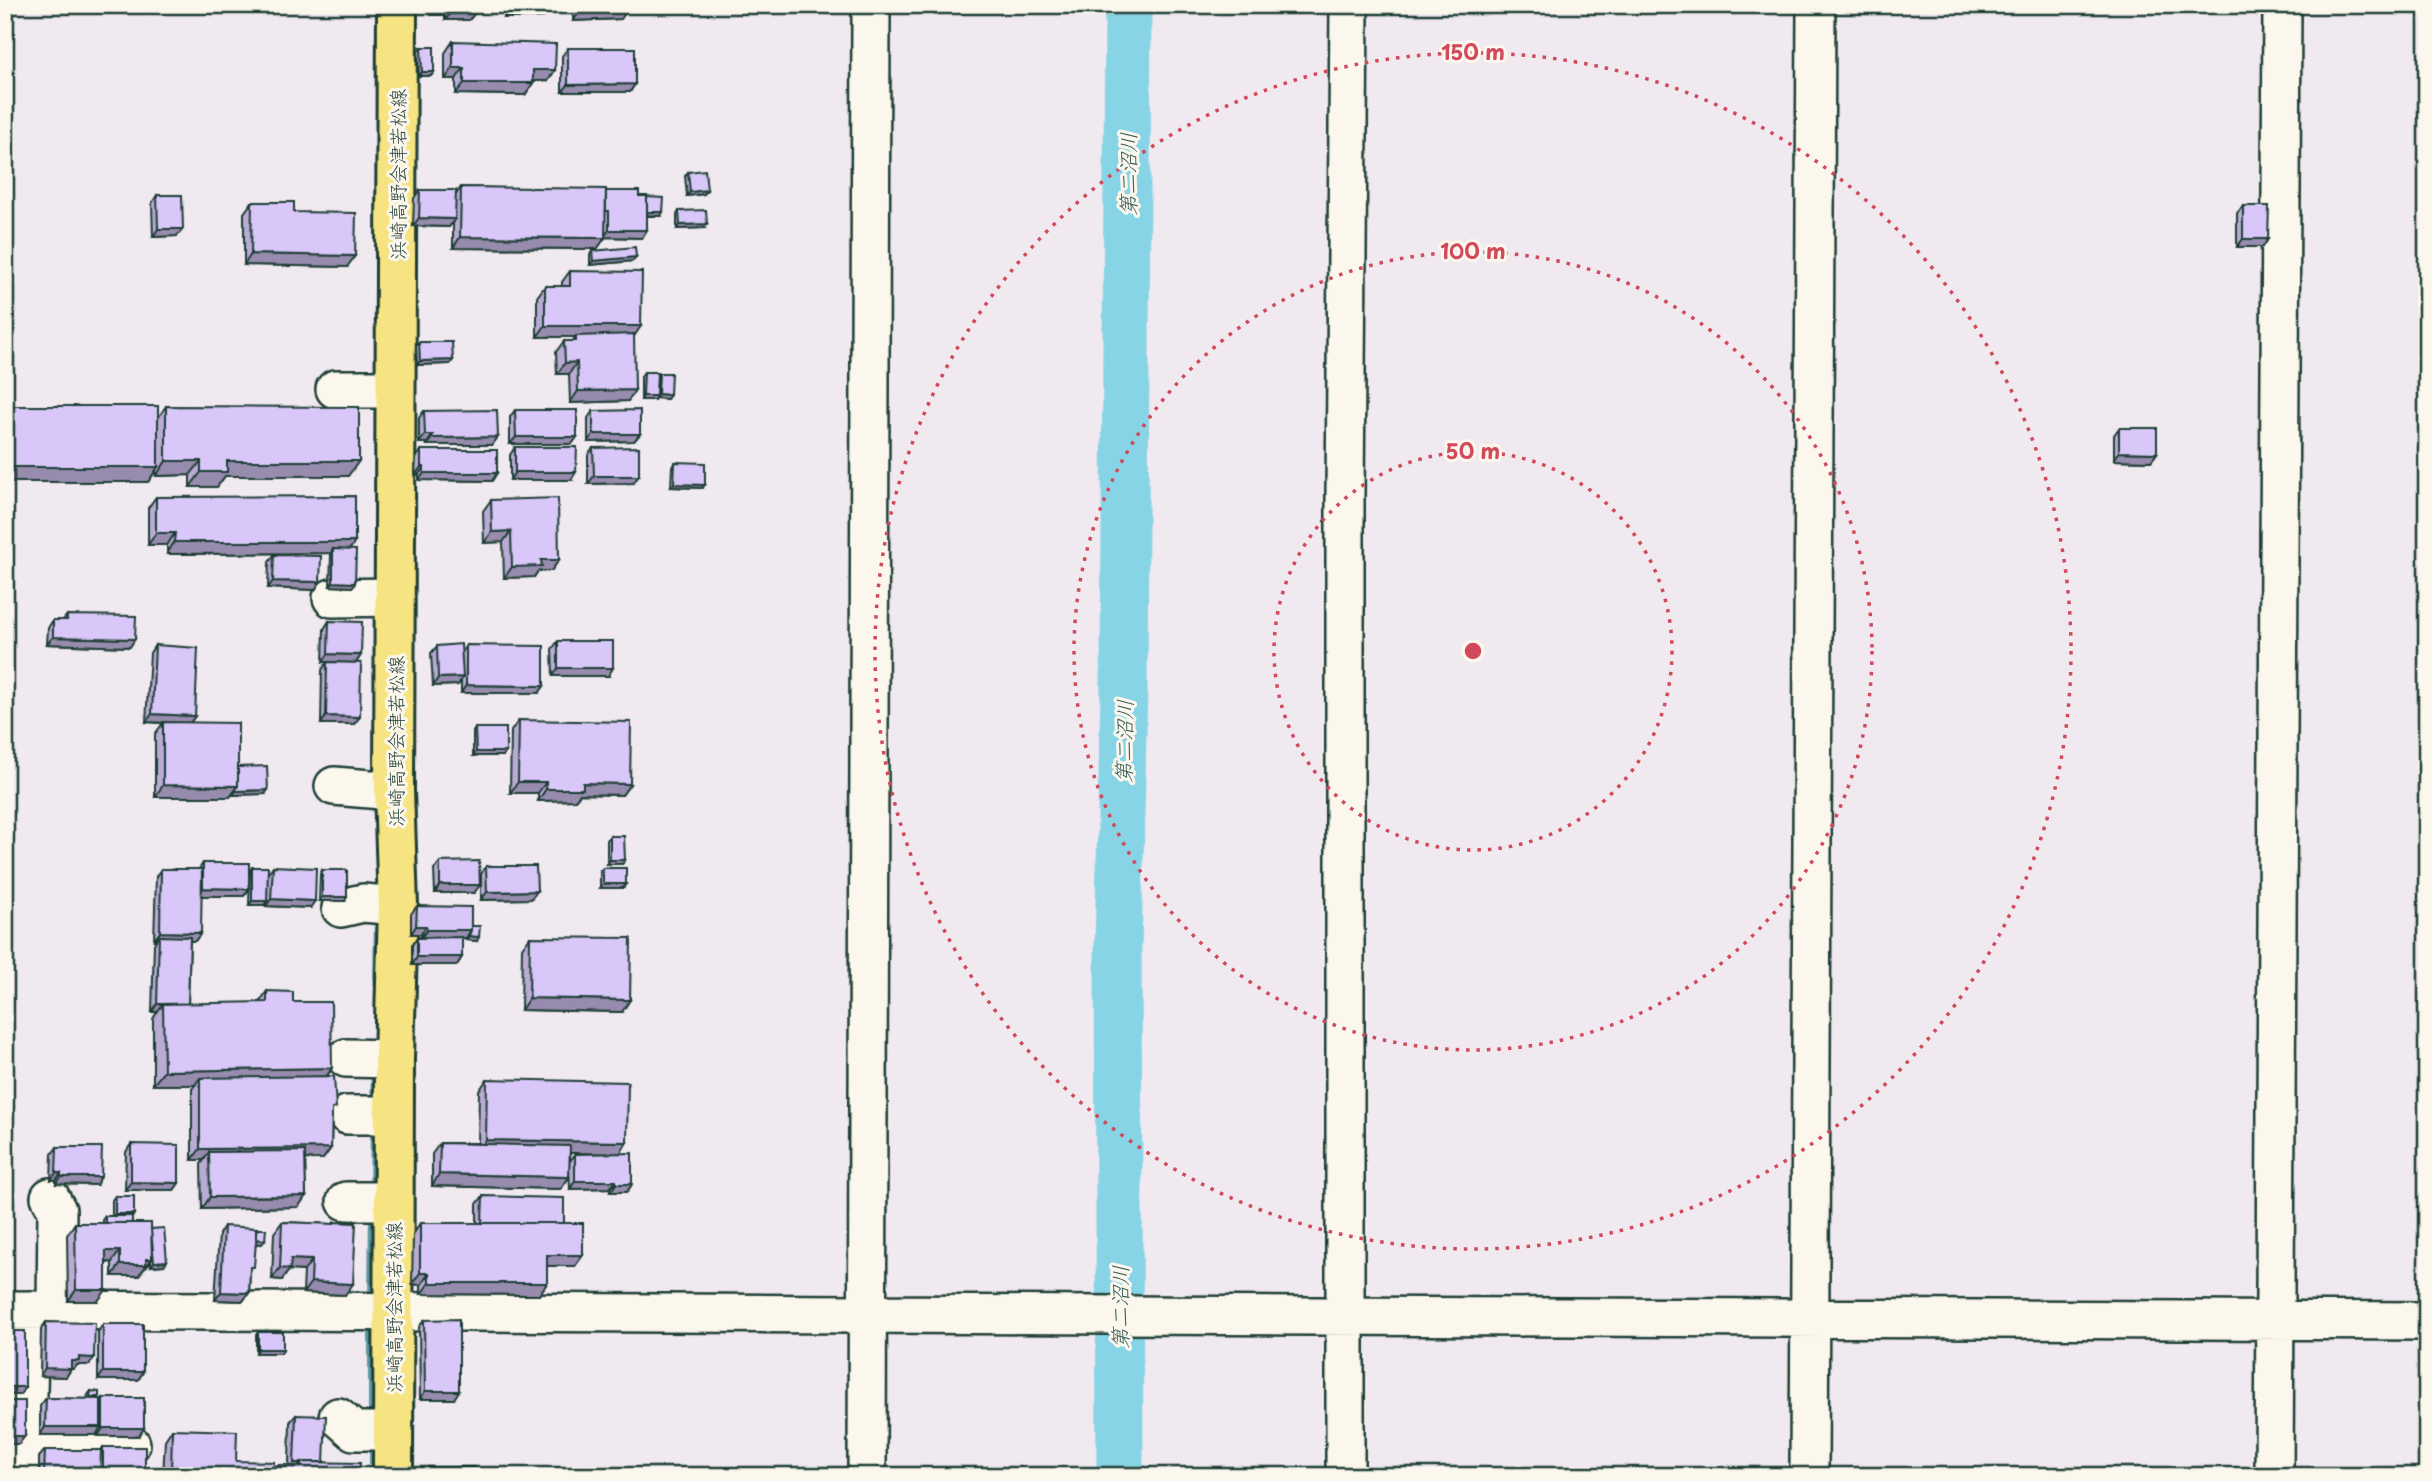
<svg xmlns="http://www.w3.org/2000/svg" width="2432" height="1481" viewBox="0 0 2432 1481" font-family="'Playpen Sans','Klee One',sans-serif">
<rect width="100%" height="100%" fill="#f0e9f0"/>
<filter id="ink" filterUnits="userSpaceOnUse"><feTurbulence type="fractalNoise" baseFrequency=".0143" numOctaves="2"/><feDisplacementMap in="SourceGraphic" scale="14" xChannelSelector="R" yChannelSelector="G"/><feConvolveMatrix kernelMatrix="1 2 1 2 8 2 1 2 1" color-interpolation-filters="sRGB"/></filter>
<g filter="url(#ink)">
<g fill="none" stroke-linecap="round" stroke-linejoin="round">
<!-- stream -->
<path stroke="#5d989f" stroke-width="8" d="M377,983L378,912
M374,1105L375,1069
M373,1193L374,1125
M372,1301L373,1209
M372,1321V1420
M373,1440V1476"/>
<!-- river -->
<path stroke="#87d4e6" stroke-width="47" d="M1120,1476L1118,949L1124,688L1128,5"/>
<defs>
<path id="minor" d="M335,389H395
M332,598L395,597
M334,786L394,791
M341,908L363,903L398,906
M346,1058L394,1059
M347,1115H394
M50,1197L57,1210L56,1310
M346,1201H393
M5,1310L2427,1321
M338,1417L354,1431H393
M27,1443L131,1444
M26,1476L30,1310
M867,1476L871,5
M1345,1476V497L1349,5
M1809,1476L1816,5
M2274,1476L2282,5"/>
<path id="major" d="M393,1476L394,1059L398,906L394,791L397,5"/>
</defs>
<!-- minor casing -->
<use href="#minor" stroke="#1f3d34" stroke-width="42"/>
<!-- major casing -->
<use href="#major" stroke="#1f3d34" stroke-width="44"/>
<!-- minor -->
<use href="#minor" stroke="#fbf7ec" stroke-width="37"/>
<!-- major -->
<use href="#major" stroke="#f6e381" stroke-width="38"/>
</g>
<!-- wall -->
<path fill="#baabd5" stroke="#1f3d34" stroke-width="2" fill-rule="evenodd" d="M426,5H475V13L469,20H445V15H431V10H426Z
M499,5H549L544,17L504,18V12H499Z
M573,5H626V11L621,19L573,21Z
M453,41L555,70L548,81H533V83L525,95L456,94V79H445V53Z
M421,47L434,72L431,76H419L418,51Z
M568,48L635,84L630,92H562V56Z
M688,172L707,190L704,194L687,196L685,176Z
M461,187L606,191L639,196L661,216H647L642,238L605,237L597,249L453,248V222L449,227L413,226L414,198L420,190L455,196Z
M157,195L183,229L177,236L153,237L152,203Z
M252,202L294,212L347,267L244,265V213Z
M2243,206L2268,239L2263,247H2237V213Z
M679,211L704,228L677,229V215Z
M592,251L636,257L633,261L590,265V255Z
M570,271L634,337L628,401L570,403L569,374H557L556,352L564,341H573L575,337H537V297L545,286H562V282Z
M419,342L453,360L450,364L417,365L416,346Z
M644,372L657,376L659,373L667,399L655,398L654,400H641V376Z
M166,406L348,476H225L217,487H190V475L156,476V471L148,482L158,418Z
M515,410L577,437L572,444H510V417Z
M424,411L498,437L492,445H427V443H419V418Z
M593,411L640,434L634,441L588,442V418Z
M2119,428L2157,453L2151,461L2114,460V435Z
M515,447L571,480H510V455Z
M593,448L633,483L588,484V455Z
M421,450L492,481L419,480V474L415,475L416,458Z
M675,462L702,488L671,487L672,466Z
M156,497L349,550L353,587L330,586L331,553L167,554V545H148V508Z
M491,500L559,560L551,571H538L534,577L504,578L503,542L484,543L483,511Z
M274,555L320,582L315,590L268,588L269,562Z
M67,615L130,647L47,644L48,628L53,620H63Z
M329,621L361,655L356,663L323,662L324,629Z
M558,641L608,676H553L552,649Z
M155,645L195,716L190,723L265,794L233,795V792L230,797H155V734L163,723L146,722L150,653Z
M466,645L544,686L539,693H461V680L458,685L433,686L431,653L437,646L462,652Z
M327,662L354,724H321L322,670Z
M519,720L630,784L622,795L580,794L575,800L538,801V793H510L511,731Z
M475,728L506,752L503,756H473V732Z
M610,836L625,860L622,864H607V840Z
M440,862L474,893H435L434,870Z
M203,863L249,889L244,896H201V933L195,941H190L188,1004L259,1003L267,991L293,1002L332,1068L327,1076L332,1114L331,1148L323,1159H305L306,1196L298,1207L202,1209L201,1164L204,1160H192V1089L195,1085H153V1019L157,1012H152L154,944L156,940H154L156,876L161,869H199Z
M273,866L310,908L266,906V903L264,905H249L250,871L252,867L268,873Z
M486,866L537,891L531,899L481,900V874Z
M603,868L623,888H600V871Z
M322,870L345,901H319L320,874Z
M417,906L471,926L477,941L466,940V937L462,938V957L457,965H412V945L417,938L421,937V934H411V914Z
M530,937L622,1012L521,1010L522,948Z
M487,1079L627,1142L620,1153L632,1184L627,1192H610V1188L570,1189L569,1169V1177L561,1189L432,1186V1154L440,1143H478L479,1091ZM570,1153H605L575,1154L570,1161Z
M131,1144L179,1183L174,1190H125L126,1152Z
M57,1147L96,1185L56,1184V1180H51L52,1154Z
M115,1196L132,1218V1223L151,1229L164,1265L151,1266V1261L138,1276H112V1262L106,1263L98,1301H68L67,1235L75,1223H102V1220L105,1216H112V1200Z
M483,1196L564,1223L583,1255L575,1266H547V1283L539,1295L421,1294V1285L412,1284L413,1235L420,1223H477V1204Z
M282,1222L333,1224L334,1222L345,1295L303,1293L304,1271L289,1270L282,1280L272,1279L274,1233Z
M224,1226L262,1244L256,1243L250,1273L249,1293L243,1301L215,1300L219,1234Z
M424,1320L454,1399H420L419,1327Z
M46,1322L89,1365H77L74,1369H71L66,1377L40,1376L41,1329Z
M103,1324L143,1372L138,1380H98V1332Z
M258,1332L283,1349L281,1353H256V1335Z
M91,1391L99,1397L97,1399L101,1401L103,1398L144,1428L139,1436H98V1433L96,1435H40V1406L46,1398L87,1399L88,1395Z
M296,1415L324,1462L359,1476H163L165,1440L172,1429L236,1461L274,1470L277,1465H289L290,1422Z
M103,1447L145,1476H39V1457L45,1450L101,1451Z
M428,1467L475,1476H423Z"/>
<!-- shaded-wall -->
<path fill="#978bae" stroke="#1f3d34" stroke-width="2" d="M429,5H434L431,10H426Z
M504,5H508L504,12H499Z
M436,7H451L445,15H431Z
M549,9L544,17L504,18L509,10Z
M626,11L621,19L573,21L579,13Z
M451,13H475L469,20H445Z
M453,68H464L456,79H445Z
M533,70H555L548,81H525Z
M422,72H434L431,76H419Z
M464,83H533L525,95L456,94Z
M635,84L630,92H562L568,85Z
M707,190L704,194L687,196L690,192Z
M646,212H663L661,216L643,215Z
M419,218L455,219L449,227L413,226Z
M707,224L704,228L677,229L680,225Z
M158,229H183L177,236L153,237Z
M609,230H647L642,238L604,237Z
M460,237L605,238L597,249L453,248Z
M2243,239H2268L2263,247H2237Z
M251,254L355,256L347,267L244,265Z
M636,257L633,261L590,265L593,261Z
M545,326H641L633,338L576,336L575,337H537Z
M453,360L450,364L417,365L420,361Z
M577,362L569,374H557L565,363Z
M635,390L628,401L570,403L578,391Z
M658,394L670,395L667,399L655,398Z
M643,396H656L654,400H641Z
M593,434H640L634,441L588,442Z
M425,435H433L427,443H419Z
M498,437L492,445H427L432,438Z
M516,437H577L572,444H510Z
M2119,452L2157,453L2151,461L2114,460Z
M166,461H201L190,475L156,476Z
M227,461H359L348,476H225L217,487H190L201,472Z
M5,467H158L148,482H5Z
M421,467H424L419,474L415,475Z
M515,472H576L571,480H510Z
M424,473H497L492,481L419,480Z
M594,476H639L633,483L588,484Z
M674,484L705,485L702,488L671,487Z
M511,531L503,542L484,543L492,532Z
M156,533H175L167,545H148Z
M174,542H355L347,553L333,549L331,553L167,554Z
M541,560H559L551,571H538L534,577L504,578L512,567Z
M273,581L320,582L315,590L268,588Z
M333,582L355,583L353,587L330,586Z
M53,637L135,639L130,647L47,644Z
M328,654L361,655L356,663L323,662Z
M558,668H613L608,676H553Z
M463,677L458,685L433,686L438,678Z
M466,685L544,686L539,693H461Z
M152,714L195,716L189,724L146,722Z
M326,716L360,717L354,724H321Z
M476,752H506L503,756H473Z
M518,782H546L538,793H510Z
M583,783L630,784L622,795L580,794L575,800L538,801L546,789Z
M163,785L238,786L230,797H155Z
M268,790L265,794L233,795L236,791Z
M610,860H625L622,864H607Z
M603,884H626L623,888H600Z
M440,885H480L474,893H435Z
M203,888L249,889L244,896H198Z
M537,891L531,899L481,900L487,892Z
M322,897H347L345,901H319Z
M271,899L315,901L310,908L266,906Z
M252,901H267L264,905H249Z
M416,926H426L421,934H411Z
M427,930H471L466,938L421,937Z
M160,932L201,933L195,941L159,940V936L156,940H154Z
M469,936L479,937L477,941L466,940Z
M417,957H462L457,965H412Z
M529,998L630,1000L622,1012L521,1010Z
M157,1004H163L157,1012H152Z
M332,1068L322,1083L200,1078L195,1085H153L164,1071Z
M486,1140L627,1142L620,1154L478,1151Z
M331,1148L323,1159L209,1160V1152L204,1160H192L200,1149Z
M56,1173H61L56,1180H51Z
M439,1174L569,1177L561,1189L432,1186Z
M61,1177H101L96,1185L56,1184Z
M575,1181H616L610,1188L570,1189Z
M131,1182L179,1183L174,1190H125Z
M616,1184H632L627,1192H610Z
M306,1196L298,1207L202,1209L210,1197Z
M115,1214H134L132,1218H112Z
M255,1239L265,1240L262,1244L252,1243Z
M106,1251H120L112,1262L98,1263Z
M547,1255H583L575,1266H539Z
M146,1259H152L138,1276H112L120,1265Z
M291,1259L312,1260L304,1271L289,1270L282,1280L272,1279L280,1268Z
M167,1261L164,1265L151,1266L154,1262Z
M420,1273H429L421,1285L412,1284Z
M311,1282L353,1284L345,1295L303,1293Z
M429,1283H547L539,1295L421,1294Z
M76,1290H106L98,1301H68Z
M221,1292L249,1293L243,1301L215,1300Z
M258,1349H283L281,1353H256Z
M79,1357L94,1358L89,1365H77L74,1369H71L66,1377L40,1376L45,1368L71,1361Z
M103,1372H143L138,1380H98Z
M5,1387H25L20,1395H5Z
M425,1391H459L454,1399H420Z
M45,1427H101L96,1435H40Z
M103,1428H144L139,1436H98Z
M5,1436H25L19,1444H5Z"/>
<!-- building -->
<path fill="#d8c7f8" stroke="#1f3d34" stroke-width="2" d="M436,5H475V13H451V7H436Z
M509,5H549V9L509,10Z
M578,5H626V11L579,13Z
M453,41L556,44L555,70H533V83H464V68H453Z
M421,47H434V72H422Z
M568,48H635V84L568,85Z
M705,170L707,190L690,192L688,172Z
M461,187L606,189L605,238L460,237Z
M420,190H456L455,219L419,218Z
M606,191H639V196H647V230H609V211H606Z
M157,195H182L183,229H158Z
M647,197L664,198L663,212H647Z
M252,202H294V212L356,213L355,256L251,254Z
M2243,206H2269L2268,239H2243Z
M706,210L707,224L680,225L679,211Z
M635,247L636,257L593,261L592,251Z
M570,271L642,272L641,326H545V286H570Z
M634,334L635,390L578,391L577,362L565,363L564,341H576V336Z
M419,342H452L453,360L420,361Z
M644,372H657L656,396H643Z
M659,373H671L670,395L658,394Z
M5,406H158V467H5Z
M166,406L359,407V461H227V472H201V461H166Z
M497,410L498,437L432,438L433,435H425L424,411Z
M515,410H577V437H516Z
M640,410V434H593V411Z
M2119,428H2157V453L2119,452Z
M515,447H577L576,472H515Z
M639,447V476H594L593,448Z
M421,450H497V473H424V467H421Z
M675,462L705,463V485L674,484Z
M355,496V542H174L175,533H156V497Z
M558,498L559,560H541L542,566L512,567L511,531L492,532L491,500Z
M333,549L356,550L355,583L333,582Z
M274,555L321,556L320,582L273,581Z
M67,615L136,616L135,639L53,637V620H67Z
M329,621L362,622L361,655L328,654Z
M558,641H613V668H558Z
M461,644L463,677L438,678L437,646Z
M155,645L198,648L195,716L152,714Z
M466,645L544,646V686L466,685Z
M327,662L361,663L360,717L326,716Z
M519,720L631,722L630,784L583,783V789H546V782H518Z
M163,722L238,723V786L163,785Z
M475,728H506V752H476Z
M267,766L268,790L236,791V788L238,786V767Z
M610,836H624L625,860H610Z
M479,861L480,885H440V862Z
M203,863H249V889L203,888Z
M273,866L316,868L315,901L271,899Z
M486,866H536L537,891L487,892Z
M252,867H268L267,901H252Z
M603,868H626V884H603Z
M161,869H202L201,933L160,932Z
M322,870H347V897H322Z
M417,906L471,907V930H427L426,926H416Z
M471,926H480L479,937L469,936L471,930Z
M159,936L190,937L188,1004H157Z
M462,937V957H417V938Z
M530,937L631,938L630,1000L529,998Z
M267,991L293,992V1002H331L332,1068L164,1071L163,1004L267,1002Z
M334,1076L336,1108L332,1109L331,1148L200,1149V1078Z
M487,1079L628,1082L627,1142L486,1140Z
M440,1143L570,1146L569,1177L439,1174Z
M131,1144L179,1145V1183L131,1182Z
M57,1147H102L101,1177H61V1173H56Z
M305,1151L306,1196L210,1197L209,1152Z
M632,1153V1184H616V1181H575V1154Z
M115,1196H134V1214H115Z
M483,1196L564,1198V1223H482Z
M105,1216H132V1223H105Z
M282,1222L334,1224V1222L356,1223L353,1284L311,1282L312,1260L291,1259L290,1269L280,1268Z
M75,1223H151L152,1259H146V1265H120V1251H106V1290H76Z
M420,1223H583V1255H547V1283H429V1273H420Z
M224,1226L257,1228L254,1267H250L249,1293L221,1292Z
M164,1228L167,1261L154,1262L151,1229Z
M256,1229H266L265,1240L256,1239Z
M459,1319V1391H425L424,1320Z
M46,1322L95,1323L94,1358L79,1357V1361H71V1369L45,1368Z
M103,1324H143V1372H103Z
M5,1331H25V1387H5Z
M258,1332H283V1349H258Z
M91,1391L99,1392V1397H90Z
M46,1398L101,1399V1427H45Z
M103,1398H144V1428H103Z
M5,1401H25V1436H5Z
M296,1415L326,1416L324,1462H301L300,1463H294Z
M172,1429L237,1431L236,1461L274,1462L273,1476H171Z
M103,1447H145V1476H103Z
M45,1450H101L100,1476H44Z
M301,1462L360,1463L359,1476H277V1465L301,1466Z
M428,1467H475V1476H428Z"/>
</g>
<!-- distance rings -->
<g fill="none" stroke="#d1495b" stroke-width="3.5" stroke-dasharray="3.5 7">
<circle cx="1473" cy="651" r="199"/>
<circle cx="1473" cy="651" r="399"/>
<circle cx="1473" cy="651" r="598"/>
</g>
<g text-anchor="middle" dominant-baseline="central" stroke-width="6" stroke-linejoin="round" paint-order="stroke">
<!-- street labels -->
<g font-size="19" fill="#1f3d34" stroke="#fbf7ec">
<text transform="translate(397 174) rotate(-90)">浜崎高野会津若松線</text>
<text transform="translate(395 741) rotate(-90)">浜崎高野会津若松線</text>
<text transform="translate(393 1307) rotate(-90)">浜崎高野会津若松線</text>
</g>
<!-- water labels -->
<g font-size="21" font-style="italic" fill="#345b58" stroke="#fbf7ec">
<text transform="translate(1127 174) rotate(-90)">第二沼川</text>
<text transform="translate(1123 741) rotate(-89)">第二沼川</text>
<text transform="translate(1119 1307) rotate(-90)">第二沼川</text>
</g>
</g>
<circle cx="1473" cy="651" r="10" fill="#d1495b" stroke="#fbf7ec" stroke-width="3.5"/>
<g font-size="21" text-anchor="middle" font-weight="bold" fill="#d1495b" stroke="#fbf7ec" stroke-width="6" stroke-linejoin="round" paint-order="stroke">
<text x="1473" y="60">150 m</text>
<text x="1473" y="259">100 m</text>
<text x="1473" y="459">50 m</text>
</g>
<!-- margin -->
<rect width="2432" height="1481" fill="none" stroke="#fbf7ec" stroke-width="28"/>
<rect x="14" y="14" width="2404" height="1453" fill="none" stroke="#1f3d34" stroke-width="2.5" filter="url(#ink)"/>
</svg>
